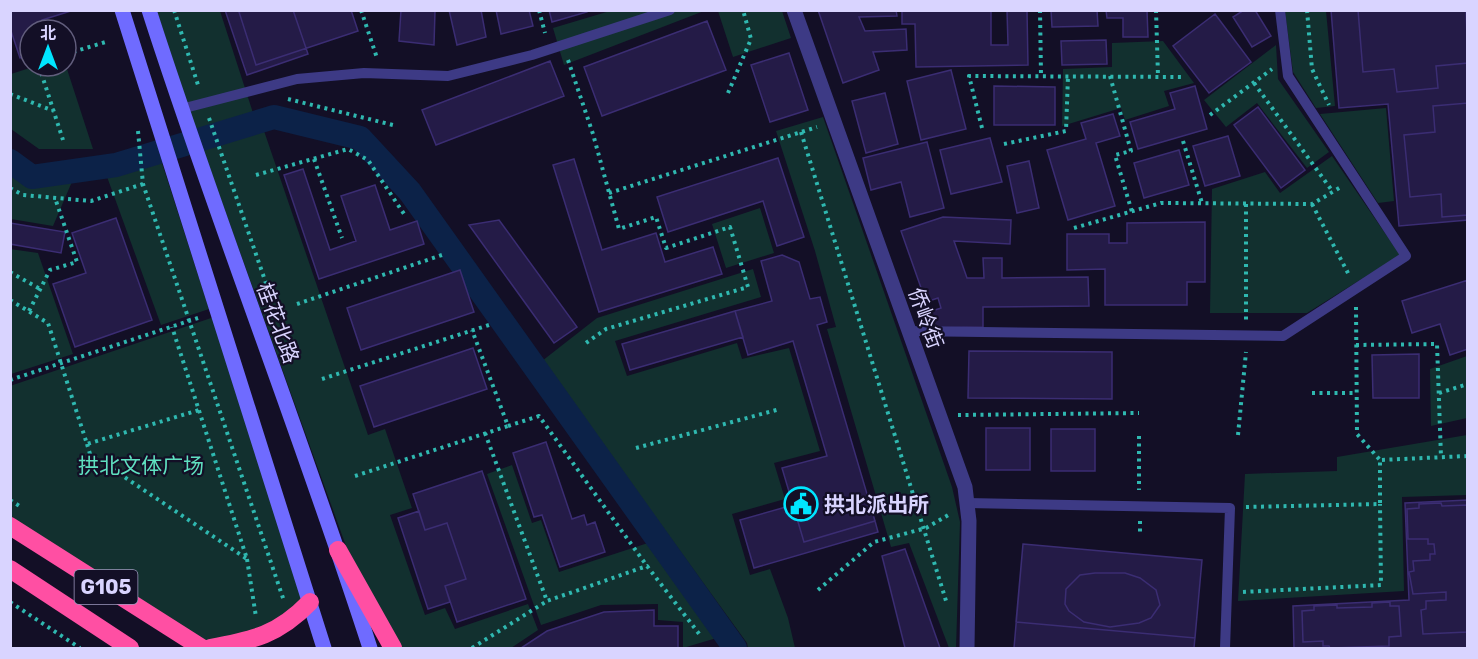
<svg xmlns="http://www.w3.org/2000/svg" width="1478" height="659" viewBox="0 0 1478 659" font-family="Rubik,'Noto Sans SC',sans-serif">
<rect width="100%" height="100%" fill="#130f26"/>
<!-- green -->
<path fill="#12302f" d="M157,11H220L254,116L196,133Z
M610,11H704L564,65L553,28Z
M718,11H782L791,38L733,57Z
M1285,11H1326L1335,106L1316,108L1293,72Z
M1163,41L1194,83L1164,91L1169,106L1125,120L1121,108L1062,126L1063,69L1112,67V43Z
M1276,45L1278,79L1329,152L1307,168L1257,103L1226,127L1204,100Z
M36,66H66L93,149H39L11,129V74Z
M1386,108L1394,201L1378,203L1320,114Z
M823,117L952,487L960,522L956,648H949L909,543L891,547L827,329L836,327L815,251L776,131Z
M263,128L368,435L385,429L412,508L390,515L425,615L445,608L455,629L528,604L538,630L511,648H401L346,546L202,147Z
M1332,156L1400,255L1307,313H1210L1212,189L1265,172L1280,193Z
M161,160L209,309L161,325L106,174Z
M11,168L31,183L74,177L53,226L11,219Z
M760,208L774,253L726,268L712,224Z
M10,249L38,253L73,354L11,374Z
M753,269L761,297L615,341L627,376L737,343L742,359L789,348L820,451L774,463L785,499L732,514L750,575L770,569L788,618L795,648H748L747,643L542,361L597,318Z
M217,316L307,602L287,621L204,647L11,521L10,386Z
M1467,356V418L1431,426L1430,369Z
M1467,435V495L1402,497L1404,591L1238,601L1245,474L1337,471V457Z
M512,465L532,523L541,520L559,572L651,542L720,637L683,648V622L658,620V604L601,605L541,625L487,474Z"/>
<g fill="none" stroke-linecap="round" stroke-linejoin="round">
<!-- canal -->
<path stroke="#0c2248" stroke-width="24" d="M10,161L32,177L116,165L274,117L360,138L410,192L735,648"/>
</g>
<!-- building -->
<path fill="#241b47" stroke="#3b2d73" stroke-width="1.5" d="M10,10H74L42,20L45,30H30V56L20,58L10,28Z
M225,10H293L308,54L247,75Z
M243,10H351L358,31L256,65L239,12Z
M401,10H441L435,11L434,45L399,41Z
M449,10H481L486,37L457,45Z
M496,10H529L533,26L501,34Z
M549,10H587V12L552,22Z
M818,10H896L897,16L859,17L865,31L906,29L907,50L873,52L879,70L843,83Z
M902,10H991V45H1008L1007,10H1027L1028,65L916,67L915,24H902Z
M1051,10H1097L1098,26L1052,27Z
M1106,10H1147L1148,37H1123V18H1107Z
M1244,10H1255L1271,36L1252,47L1233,17Z
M1331,10H1468V220L1399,226L1388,104L1339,108Z
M1358,10H1466L1468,63L1436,66L1438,88L1397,92L1394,69L1363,72Z
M1215,14L1251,62L1209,93L1173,46Z
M707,21L726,70L602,116L584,67Z
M1106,40L1107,64L1062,65L1061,41Z
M789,53L808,110L770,122L751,65Z
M550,61L564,96L436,145L422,110Z
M951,70L966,129L921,140L907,81Z
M994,86L1055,87V125H994Z
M1195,86L1207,129L1138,149L1130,122L1175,109L1170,93Z
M885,93L898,144L866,153L852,101Z
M1468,103V215L1442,217L1441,194L1410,197L1404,135L1435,132L1433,106Z
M1258,107L1305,170L1281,188L1234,125Z
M1113,114L1120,136L1096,143L1115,206L1068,220L1047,150L1086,139L1081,123Z
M1228,136L1240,176L1205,186L1193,146Z
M990,138L1002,182L951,194L940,150Z
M927,142L944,208L910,217L901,182L871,190L863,158Z
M1179,150L1189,185L1144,198L1134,163Z
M778,158L804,237L777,246L763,201L668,232L657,197Z
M574,159L602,250L656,233L665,262L713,247L722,274L599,312L553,165Z
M1029,161L1039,208L1017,213L1007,166Z
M303,169L330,250L356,241L341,196L375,185L390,230L417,221L424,244L319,279L284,175Z
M943,217L1011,220L1010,244L954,241L967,278H984L983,258H1002V278L1088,277L1089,306L983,307V327L920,328V315L941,308L938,298L926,302L901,231Z
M116,218L152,320L75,347L53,284L86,273L72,233Z
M499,220L577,327L554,343L469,225Z
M1205,222V282H1187V305H1105V269L1067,270V234H1109V243H1127V223Z
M10,223L65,232L61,253L10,244Z
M782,255L799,262L810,299L820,297L827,322L817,325L875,521L804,542L782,468L827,456L793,341L748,355L735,311L772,301L761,261Z
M460,270L474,312L361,350L347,308Z
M1468,280V349L1450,355L1440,324L1412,333L1402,301Z
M735,311L743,337L630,370L622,344Z
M473,348L487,389L374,427L360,386Z
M969,351L1112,352V399L968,398Z
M1419,354V398H1373L1372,355Z
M986,428H1030V470H986Z
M1051,429H1095V471H1051Z
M546,442L572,519L584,515L587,525L595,522L605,552L560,567L542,515L534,517L513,453Z
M482,471L526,599L457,622L445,586L466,579L447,523L425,530L413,494Z
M1468,500V648H1294L1293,606L1409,600L1405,503Z
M1441,503L1442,506L1468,505V632L1423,634L1421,610L1426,609V601L1446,600V592L1413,594L1409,572L1414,571L1413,561L1430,560V554H1435L1434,544H1428V539H1408L1407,509L1419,508V504Z
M793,505L804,542L875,521L878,532L754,568L740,520Z
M419,511L425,530L447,523L466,579L445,586L450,602L428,609L398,518Z
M1023,544L1202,560L1194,648H1014Z
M1023,544L1202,560L1195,638L1016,622Z
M905,549L940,648H905L882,556Z
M1095,573H1125L1140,578L1156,590L1160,605L1151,618L1139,623L1110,627L1084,622L1069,611L1065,604L1066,589L1080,575Z
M1390,602V606H1399L1401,636L1389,637V646L1330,648L1329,646H1323V641L1303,642L1302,611L1314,610V606L1337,605V608L1372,607V603Z
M654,610V626H678V648H521L547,631L604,612Z"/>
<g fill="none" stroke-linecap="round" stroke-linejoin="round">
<!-- path -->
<path stroke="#2fb8b0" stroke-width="4" stroke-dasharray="3 4.5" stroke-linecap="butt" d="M174,10L199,88
M361,10L377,58
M539,10L545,33
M1040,10L1041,75
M1156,10L1158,76
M1307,10L1312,69L1329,105
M66,54L109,41
M568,60L593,134L619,229L656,217L666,248L730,227L748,287L606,329L586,343
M39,66L63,140
M1110,76L1131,151L1115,155L1132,212
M1254,83L1333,192
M728,93L751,39L743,10
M10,94L54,111
M288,99L397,126
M1210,115L1272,69
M209,118L269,292
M982,128L969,76L1182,77
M138,131L143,184L284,601
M801,132L947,604
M1183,141L1202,203
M1004,144L1066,131L1068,76
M314,159L342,238
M256,175L348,149L368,160L406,217
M10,188L23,195L91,201L143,184
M609,193L817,127
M1246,204V320
M1312,204L1349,275
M1074,228L1161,203L1312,204L1341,187
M10,272L40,289
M10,300L48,323L87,444L199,410
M297,304L442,255
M1356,307L1357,434L1380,460
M29,311L50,270L77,262L55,198
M1356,345L1437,344L1441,457
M322,379L492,324
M10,380L201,317
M1312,393H1356
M1439,393L1468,384
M958,415L1139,413
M508,426L539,416L647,566
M485,433L547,601L647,566L700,635
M1238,435L1246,352
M1139,436V490
M87,444L90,454L247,559L172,327
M636,448L780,409
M355,476L508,426L472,330
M10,500L21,507
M1246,507L1380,504V460L1468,456
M1140,521V532
M247,559L256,617
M818,590L874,542L926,528L950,514
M1243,592L1381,585L1380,504
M10,602L80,648
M472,648L547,601"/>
<!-- lane -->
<path stroke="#3d3a85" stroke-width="10" d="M181,109L297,79L364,73L448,76L532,55L670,10
M908,331L1283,336L1406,256L1288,76L1280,10
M967,503L1230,508L1225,648"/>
<!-- street -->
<path stroke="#3d3a85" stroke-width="15" d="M794,10L965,487L969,521L967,648"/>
<!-- secondary -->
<path stroke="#6f6bff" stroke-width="15" d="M122,10L324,648
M149,10C218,225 301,434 370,648"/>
<!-- highway -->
<path stroke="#ff4fa3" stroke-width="18" d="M10,526L202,648
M338,550L393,648
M10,569L130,648
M210,648C254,640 278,635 310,602"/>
</g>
<!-- icons -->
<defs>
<symbol id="civic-ring" viewBox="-11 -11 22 22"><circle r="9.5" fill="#130f26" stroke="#00e5ff" stroke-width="1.5"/><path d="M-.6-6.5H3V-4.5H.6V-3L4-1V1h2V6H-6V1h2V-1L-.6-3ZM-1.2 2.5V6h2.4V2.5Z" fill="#00e5ff"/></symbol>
</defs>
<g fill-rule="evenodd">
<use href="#civic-ring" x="782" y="485" width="38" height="38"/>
</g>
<g text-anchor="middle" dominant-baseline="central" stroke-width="4.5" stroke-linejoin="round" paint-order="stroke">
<!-- shield labels -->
<rect fill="#130f26" stroke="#9e99be" stroke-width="1.5" x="74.5" y="570" width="63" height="34" rx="4.5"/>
<g font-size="20" font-weight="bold" fill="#d9d4ff">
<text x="106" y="587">G105</text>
</g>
<!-- street labels -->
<g font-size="21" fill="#d9d4ff" stroke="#130f26">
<text transform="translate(926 318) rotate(70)">侨岭街</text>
<text transform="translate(278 323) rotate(70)">桂花北路</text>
</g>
<!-- park labels -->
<g font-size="21" fill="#5fe0c0" stroke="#130f26">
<text x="141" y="465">拱北文体广场</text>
</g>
<!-- poi labels -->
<g font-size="21" font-weight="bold" fill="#d9d4ff" stroke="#130f26" text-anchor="start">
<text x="824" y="504">拱北派出所</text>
</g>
</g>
<!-- border -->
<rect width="1478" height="659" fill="none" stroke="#d9d4ff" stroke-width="24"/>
<!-- north arrow -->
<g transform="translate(48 48)"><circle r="28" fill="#130f26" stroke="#625e7d" stroke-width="1.5"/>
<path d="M0-4.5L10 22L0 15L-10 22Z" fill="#00e5ff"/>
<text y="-9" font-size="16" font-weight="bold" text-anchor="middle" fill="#d9d4ff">北</text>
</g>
</svg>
